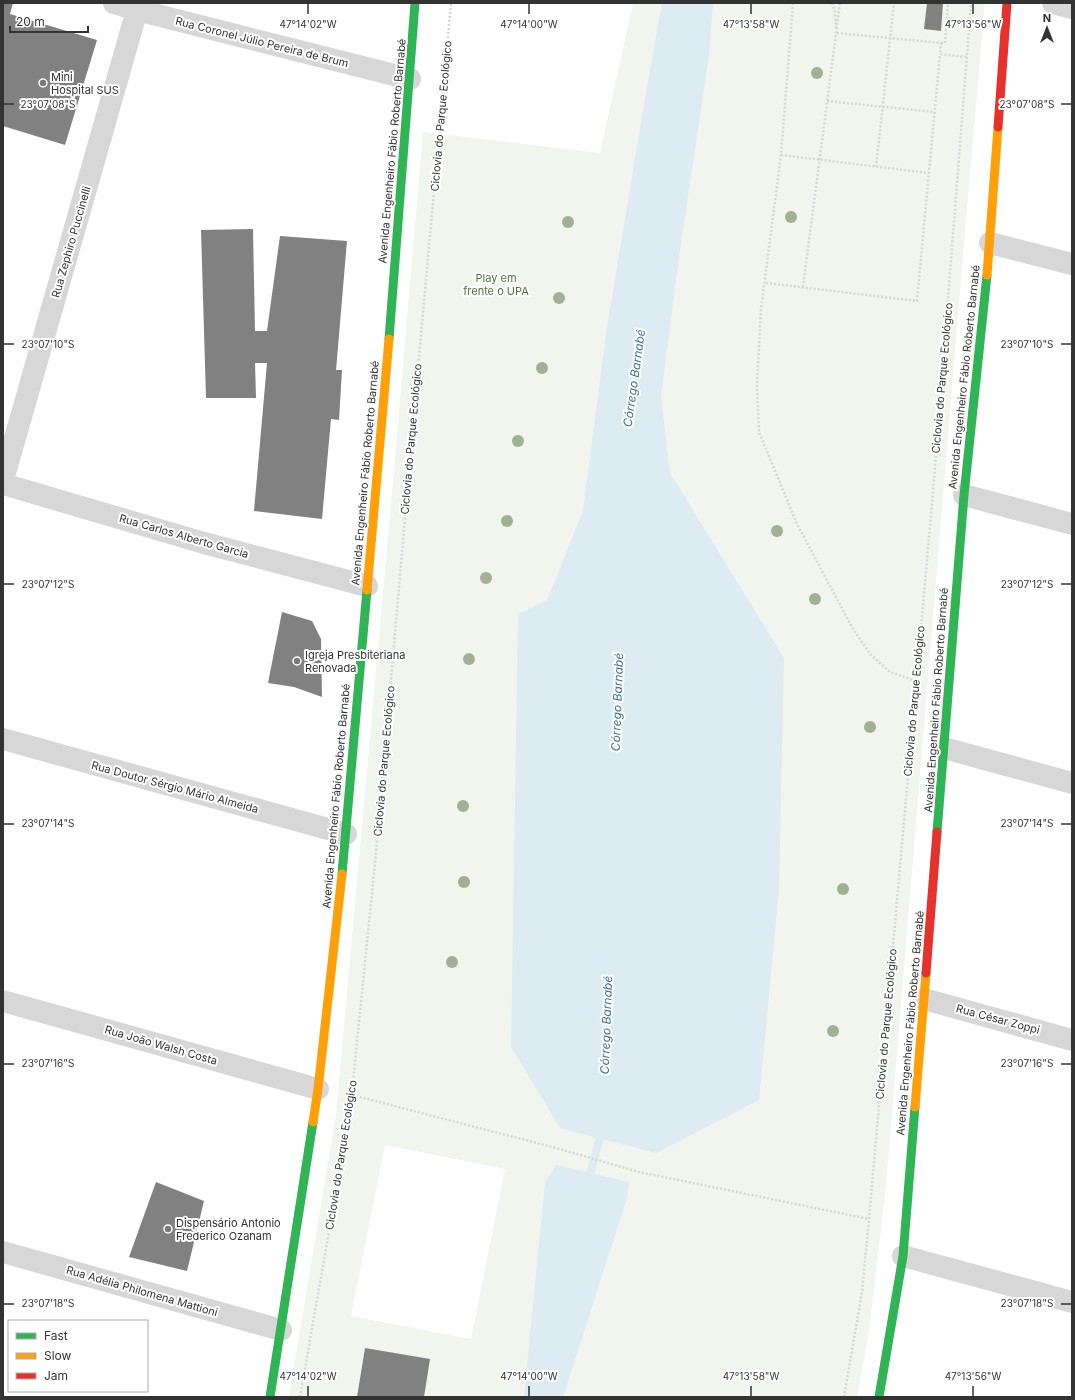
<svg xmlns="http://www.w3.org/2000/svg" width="1075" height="1400" viewBox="0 0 1075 1400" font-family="Inter,sans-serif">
<rect width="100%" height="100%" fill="#fff"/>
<!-- green -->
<path fill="#f1f5ed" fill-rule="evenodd" d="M633,3H985L966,219L886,1186L869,1332L857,1397H424L365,1348L357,1397H289L336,1115L394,470L423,132L600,153ZM385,1145L505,1169L471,1339L351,1316Z"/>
<!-- water -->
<path fill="#ddebf3" d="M662,3H713L709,55L679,257L661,397L670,473L784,658L779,890L759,1100L656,1153L560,1128L511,1047L518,614L547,600L583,511L606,334L647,87Z
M556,1165L629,1182L627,1198L563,1397H524L545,1183Z"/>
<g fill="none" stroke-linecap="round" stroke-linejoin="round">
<!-- stream -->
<path stroke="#ddebf3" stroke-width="8" d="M588,1183L602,1129"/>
</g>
<!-- building -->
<path fill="#818181" d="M3,3H13L10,14L97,40L65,145L3,126Z
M927,3H943L941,31L924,29Z
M253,229L255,331H267L280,236L347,241L336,370H342L339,420L331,419L322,519L254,511L267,363H255L256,398H206L201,230Z
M282,612L312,621L321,639L322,697L294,687L268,683Z
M156,1182L204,1201L187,1271L129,1257Z
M365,1348L430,1359L424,1397H357Z"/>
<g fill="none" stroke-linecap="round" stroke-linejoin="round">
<!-- path -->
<path stroke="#d6d6d6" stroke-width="2.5" stroke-dasharray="2 2" stroke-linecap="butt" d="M793,3L781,155L761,309L757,384L759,432L797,524L853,629L870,654L890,672L916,681
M832,3L835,12L836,28
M837,33L941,43L940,54L968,57
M941,43H945L948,3
M827,101L934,112
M781,155L929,173
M876,167L894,3
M766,283L917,301L940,54
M803,287L840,3
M352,1095L556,1148L639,1172L869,1219
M300,1397L350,1112L376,853L417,379L451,3
M844,1397L862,1292L869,1219L933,492L971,3"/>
<!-- street -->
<path stroke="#d7d7d7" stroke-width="22" d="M114,3L137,10L410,79
M1053,3L1072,8
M990,243L1072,264
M3,480L139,3
M3,484L204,543L367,586
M964,495L1072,524
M3,739L346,834
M944,748L1072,783
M924,999L1072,1040
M3,1001L318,1089
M3,1252L281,1330
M903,1256L1072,1302"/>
<!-- fast -->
<path stroke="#30b455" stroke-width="9" d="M389,339L415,3
M937,832L964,495L987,275
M342,874L367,590
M270,1397L313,1122
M879,1397L903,1256L915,1107"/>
<!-- slow -->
<path stroke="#ff9f0a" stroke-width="9" d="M987,275L998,127
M367,590L389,339
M915,1107L926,973
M313,1122L318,1089L342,874"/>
<!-- jam -->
<path stroke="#e5322d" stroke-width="9" d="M998,127L1007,3
M926,973L937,832"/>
</g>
<!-- trees -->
<g fill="#a2b095">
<circle cx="817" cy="73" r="6"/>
<circle cx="791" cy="217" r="6"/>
<circle cx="568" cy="222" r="6"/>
<circle cx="559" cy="298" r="6"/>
<circle cx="542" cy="368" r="6"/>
<circle cx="518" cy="441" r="6"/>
<circle cx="507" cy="521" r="6"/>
<circle cx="777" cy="531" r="6"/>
<circle cx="486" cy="578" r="6"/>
<circle cx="815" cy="599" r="6"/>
<circle cx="469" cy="659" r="6"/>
<circle cx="870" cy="727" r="6"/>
<circle cx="463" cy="806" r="6"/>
<circle cx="464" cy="882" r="6"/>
<circle cx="843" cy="889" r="6"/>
<circle cx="452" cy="962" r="6"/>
<circle cx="833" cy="1031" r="6"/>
</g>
<!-- ticks -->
<path fill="none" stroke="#333" stroke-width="1.5" d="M308,4V14M529,4V14M751,4V14M973,4V14M4,104H14M1061,104H1071M4,344H14M1061,344H1071M4,584H14M1061,584H1071M4,824H14M1061,824H1071M4,1064H14M1061,1064H1071M4,1304H14M1061,1304H1071M308,1386V1396M529,1386V1396M751,1386V1396M973,1386V1396"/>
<!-- markers -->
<g fill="#7a7a7a" stroke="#fff" stroke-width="1.5">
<circle cx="43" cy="83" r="4"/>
<circle cx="297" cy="661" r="4"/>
<circle cx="168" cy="1229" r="4"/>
</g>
<g text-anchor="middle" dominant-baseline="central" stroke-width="4" stroke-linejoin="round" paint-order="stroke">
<!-- street labels -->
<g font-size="11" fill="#333" stroke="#fff">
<text transform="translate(262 42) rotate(14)">Rua Coronel Júlio Pereira de Brum</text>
<text transform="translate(441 116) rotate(-85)">Ciclovia do Parque Ecológico</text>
<text transform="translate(392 151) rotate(-85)">Avenida Engenheiro Fábio Roberto Barnabé</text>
<text transform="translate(71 242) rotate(-74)">Rua Zephiro Puccinelli</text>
<text transform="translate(964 377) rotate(-84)">Avenida Engenheiro Fábio Roberto Barnabé</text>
<text transform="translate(942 378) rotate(-85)">Ciclovia do Parque Ecológico</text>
<text transform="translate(411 439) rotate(-85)">Ciclovia do Parque Ecológico</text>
<text transform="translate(365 473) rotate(-85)">Avenida Engenheiro Fábio Roberto Barnabé</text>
<text transform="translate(184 536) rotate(16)">Rua Carlos Alberto Garcia</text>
<text transform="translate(936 700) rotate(-86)">Avenida Engenheiro Fábio Roberto Barnabé</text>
<text transform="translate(914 701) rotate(-85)">Ciclovia do Parque Ecológico</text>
<text transform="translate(384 761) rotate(-85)">Ciclovia do Parque Ecológico</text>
<text transform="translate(175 787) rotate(15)">Rua Doutor Sérgio Mário Almeida</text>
<text transform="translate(336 796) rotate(-85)">Avenida Engenheiro Fábio Roberto Barnabé</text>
<text transform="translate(998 1019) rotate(15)">Rua César Zoppi</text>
<text transform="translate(910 1023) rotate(-85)">Avenida Engenheiro Fábio Roberto Barnabé</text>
<text transform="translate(886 1024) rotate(-85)">Ciclovia do Parque Ecológico</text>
<text transform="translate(161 1045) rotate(16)">Rua João Walsh Costa</text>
<text transform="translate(341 1155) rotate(-81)">Ciclovia do Parque Ecológico</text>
<text transform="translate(142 1291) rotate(16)">Rua Adélia Philomena Mattioni</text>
</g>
<!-- poi labels -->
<g font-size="11" fill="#333" stroke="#fff" text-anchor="start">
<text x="51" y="77">Mini<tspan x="51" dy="13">Hospital SUS</tspan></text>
<text x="305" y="655">Igreja Presbiteriana<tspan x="305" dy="13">Renovada</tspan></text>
<text x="176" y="1223">Dispensário Antonio<tspan x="176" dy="13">Frederico Ozanam</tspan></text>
</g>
<!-- park labels -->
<g font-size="11" fill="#56703f" stroke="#fff">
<text x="496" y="278">Play em<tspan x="496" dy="13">frente o UPA</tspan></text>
</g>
<!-- water labels -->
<g font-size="12" font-style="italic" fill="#3f7597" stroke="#fff">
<text transform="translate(634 378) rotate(-82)">Córrego Barnabé</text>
<text transform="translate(617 702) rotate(-88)">Córrego Barnabé</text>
<text transform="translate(606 1025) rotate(-88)">Córrego Barnabé</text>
</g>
</g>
<g font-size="10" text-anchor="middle" fill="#333" stroke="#fff" stroke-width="4" stroke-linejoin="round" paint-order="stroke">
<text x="308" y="28">47°14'02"W</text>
<text x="529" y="28">47°14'00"W</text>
<text x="751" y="28">47°13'58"W</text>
<text x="973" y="28">47°13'56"W</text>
<text x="48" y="108">23°07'08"S</text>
<text x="1027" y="108">23°07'08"S</text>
<text x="48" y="348">23°07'10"S</text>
<text x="1027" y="348">23°07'10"S</text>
<text x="48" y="588">23°07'12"S</text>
<text x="1027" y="588">23°07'12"S</text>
<text x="48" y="827">23°07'14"S</text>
<text x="1027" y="827">23°07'14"S</text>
<text x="48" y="1067">23°07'16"S</text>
<text x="1027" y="1067">23°07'16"S</text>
<text x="48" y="1307">23°07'18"S</text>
<text x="1027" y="1307">23°07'18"S</text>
<text x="308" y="1380">47°14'02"W</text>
<text x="529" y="1380">47°14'00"W</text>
<text x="751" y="1380">47°13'58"W</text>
<text x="973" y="1380">47°13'56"W</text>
</g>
<!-- border -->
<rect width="1075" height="1400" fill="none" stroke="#333333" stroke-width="8"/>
<!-- legend -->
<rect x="8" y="1320" width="140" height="72" fill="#ffffff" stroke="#adadad"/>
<rect x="16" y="1333" width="20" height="6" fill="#30b455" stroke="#adadad"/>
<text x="44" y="1340" font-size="12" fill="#333333">Fast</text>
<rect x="16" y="1353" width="20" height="6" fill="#ff9f0a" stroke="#adadad"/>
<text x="44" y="1360" font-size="12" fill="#333333">Slow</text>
<rect x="16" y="1373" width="20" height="6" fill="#e5322d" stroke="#adadad"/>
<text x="44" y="1380" font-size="12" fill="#333333">Jam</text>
<!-- north arrow -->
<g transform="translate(1047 28)" stroke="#ffffff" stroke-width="3" paint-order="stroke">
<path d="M0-3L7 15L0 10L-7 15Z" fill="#333333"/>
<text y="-6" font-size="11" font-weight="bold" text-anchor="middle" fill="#333333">N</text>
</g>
<!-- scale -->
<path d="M10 26v6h78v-6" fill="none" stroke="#333333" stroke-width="2"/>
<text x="16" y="26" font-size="12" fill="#333333" stroke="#ffffff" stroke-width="3" paint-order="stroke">20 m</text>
</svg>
